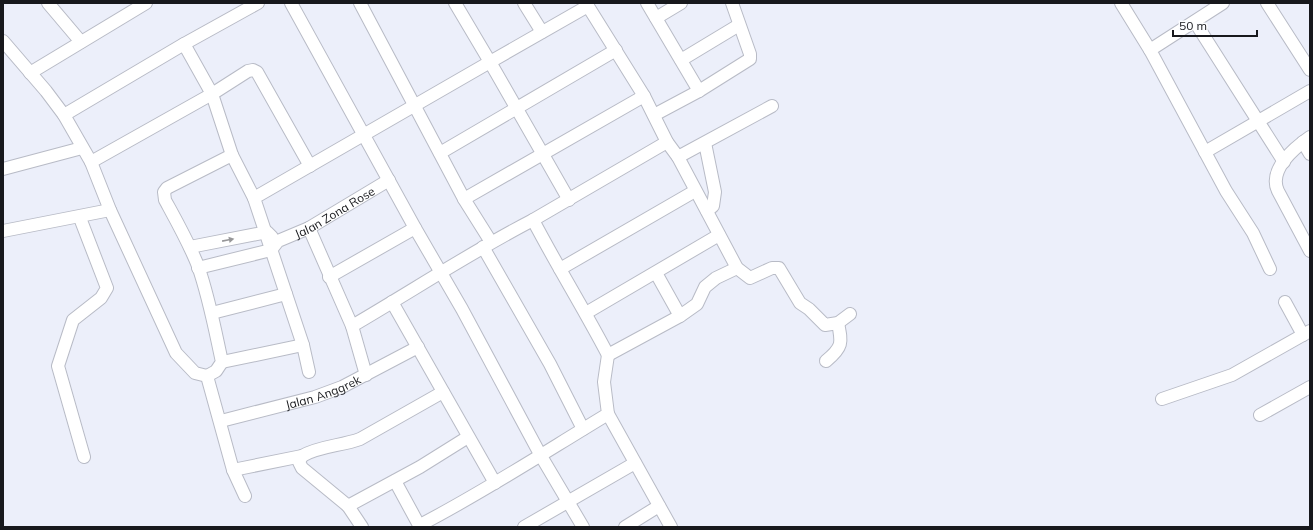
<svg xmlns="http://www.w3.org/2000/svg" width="1313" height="530" viewBox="0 0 1313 530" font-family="Mulish,sans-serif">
<rect width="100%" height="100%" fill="#eceffa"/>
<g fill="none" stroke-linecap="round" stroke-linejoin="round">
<defs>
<g id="minor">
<path d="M48,3L81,42"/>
<path d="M291,3L415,228L462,309L541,456L583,527"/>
<path d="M360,3L464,199L491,242"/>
<path d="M455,3L490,62L588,6"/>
<path d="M524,3L542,32"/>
<path d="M586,3L644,96L667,142L678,157L737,268L750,278L772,268H779L800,303L809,309L825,325L838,323L850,314"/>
<path d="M647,3L699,91"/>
<path d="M1121,3L1150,50"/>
<path d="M1223,3L1150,50L1226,191L1253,233L1270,269"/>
<path d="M1267,3L1310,70"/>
<path d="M656,18L681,3"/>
<path d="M1195,22L1284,162"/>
<path d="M3,41L46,91L64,115L91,162L110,210L176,353L195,373L207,376"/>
<path d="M184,44L212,94L232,155L254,198"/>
<path d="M681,60L739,25"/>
<path d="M30,73L146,3"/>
<path d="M64,115L184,44L258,3"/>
<path d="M654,115L699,91L750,59V54L732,3"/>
<path d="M1310,137C1294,148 1268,170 1278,191L1310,251"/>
<path d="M667,142L533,220C557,266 584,309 608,355L680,316L697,304L705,287L716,278L737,268"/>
<path d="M1303,142L1310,154"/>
<path d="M705,143L715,192L713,206L707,211"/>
<path d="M1205,152L1310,91"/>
<path d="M440,153L616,50"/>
<path d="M232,155L167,188L164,192L165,200C177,222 189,243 198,266C209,297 215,330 222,362L216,371L207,376L233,470L245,496"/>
<path d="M678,157L772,106"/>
<path d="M91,162L212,94L248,71L253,70L257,72L310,166"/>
<path d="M3,169L82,148"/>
<path d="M464,199L644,96"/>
<path d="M80,218L107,288L101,298L73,320L58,366L84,457"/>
<path d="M309,228L352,326L366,375"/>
<path d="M3,231L110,210"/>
<path d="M190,247L267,232L272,237"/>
<path d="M483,247L550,364L583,429"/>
<path id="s1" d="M271,250L278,241L309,228L389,180"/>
<path d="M198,268L271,250"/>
<path d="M560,269L695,191"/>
<path d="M656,273L680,316"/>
<path d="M329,277L415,228"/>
<path d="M392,302L495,483"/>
<path d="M1285,302L1303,335"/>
<path d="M212,313L286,294"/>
<path d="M586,313L719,235"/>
<path d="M352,326C412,291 471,252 533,220"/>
<path d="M826,361C843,347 842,343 838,323"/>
<path d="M222,362L303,345"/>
<path d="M309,372L303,345L254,198L490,62L569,200"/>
<path d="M1162,399L1232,375L1310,331"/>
<path d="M608,414L671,527"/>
<path d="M1260,415L1310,387"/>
<path id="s2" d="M221,421L315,397L342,387L418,347"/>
<path d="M302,456L299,462L302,468L348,506L420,467L468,437"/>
<path d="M233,470L302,456C319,446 341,446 360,439L443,392"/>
<path d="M395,481L420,527"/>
<path d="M348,506L362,527"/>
<path d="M420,525C484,492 545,452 608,414L604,382L608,355"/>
<path d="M524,527L635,463"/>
<path d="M625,527L659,506"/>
</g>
</defs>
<!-- minor casing -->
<use href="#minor" stroke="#b8bbc6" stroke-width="14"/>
<!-- minor -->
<use href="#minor" stroke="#fff" stroke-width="12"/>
</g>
<!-- one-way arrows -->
<defs><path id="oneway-solid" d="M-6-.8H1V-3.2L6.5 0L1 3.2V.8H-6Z"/></defs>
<use fill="#979799" href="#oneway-solid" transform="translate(228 240) rotate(-11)"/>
<g text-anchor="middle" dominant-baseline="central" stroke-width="3" stroke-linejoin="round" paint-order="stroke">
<!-- street labels -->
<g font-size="12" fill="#17181c" stroke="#fcfdff">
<text stroke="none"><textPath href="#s1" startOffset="75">Jalan Zona Rose</textPath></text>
<text stroke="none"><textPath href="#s2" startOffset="106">Jalan Anggrek</textPath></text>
</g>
</g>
<!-- border -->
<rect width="1313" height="530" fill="none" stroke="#17181c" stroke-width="8"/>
<!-- scale -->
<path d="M1173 30v6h84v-6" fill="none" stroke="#17181c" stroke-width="2"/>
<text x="1179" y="30" font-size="12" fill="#17181c" stroke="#fcfdff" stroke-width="3" paint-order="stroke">50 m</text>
</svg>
